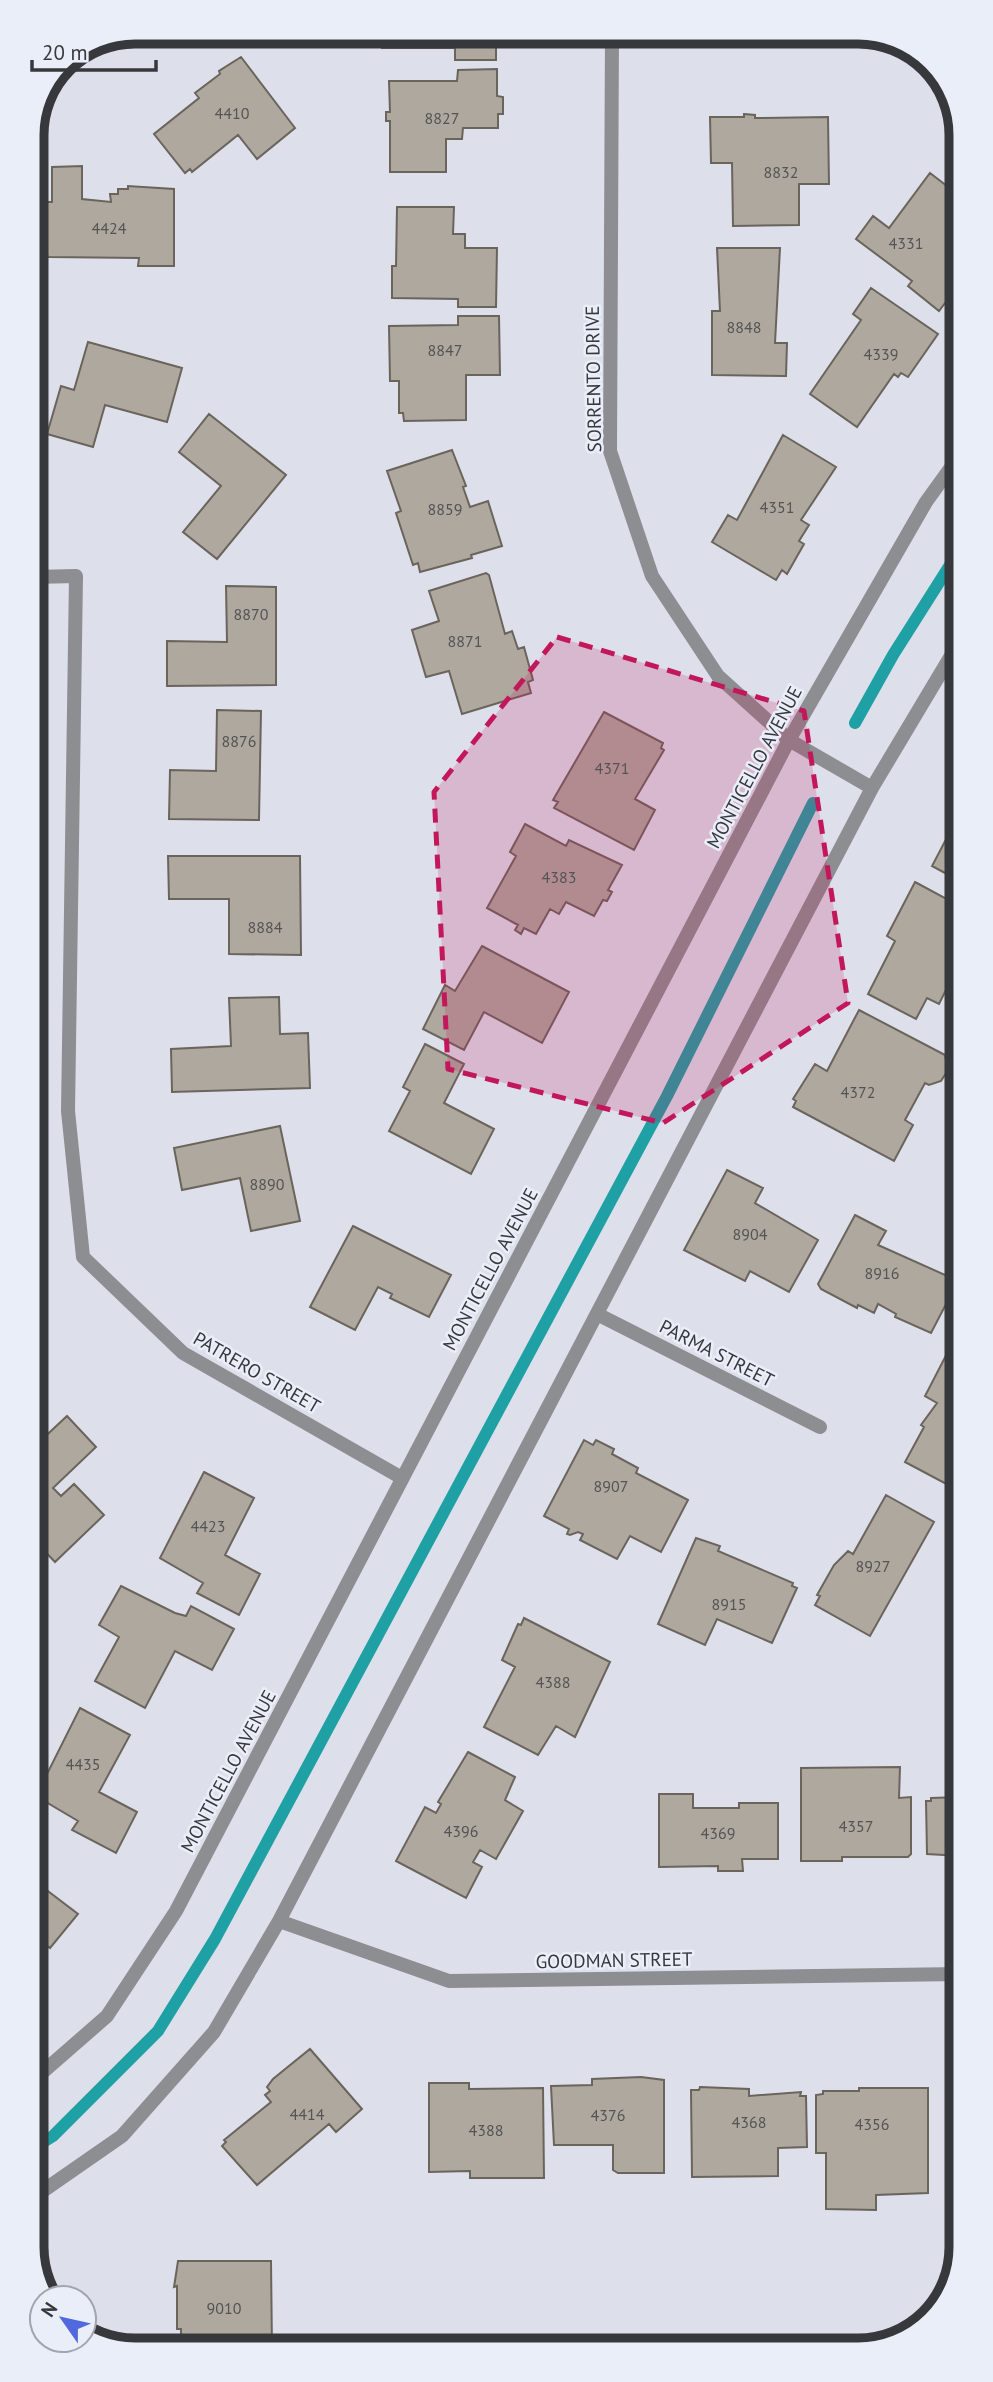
<svg xmlns="http://www.w3.org/2000/svg" width="993" height="2382" viewBox="0 0 993 2382" font-family="'PT Sans',sans-serif">
<rect width="100%" height="100%" fill="#dde0eb"/>
<g fill="none" stroke-linecap="round" stroke-linejoin="round">
<!-- stream -->
<path stroke="#1fa0a5" stroke-width="12" d="M855,723L893,655L957,554
M37,2146L53,2136L158,2031L215,1939L667,1096L813,803"/>
</g>
<!-- building -->
<path fill="#aea89f" stroke="#6a645c" stroke-width="2" d="M382,32H499V47H496V60H455V48H382Z
M241,57L295,128L257,159L238,135L192,172L190,169L185,173L154,134L199,98L195,93L220,74L219,71Z
M497,69V96L503,97V114H498V128H463L462,139H446V172H390V121H386V112H390L389,81H457L458,70Z
M744,114L755,115V118L828,117L829,184H799V225L733,226L732,163H711L710,117H744Z
M32,158H35L36,218H32Z
M82,166V199L111,202L110,194H118V189H128V186L174,189V266H138L139,258L49,257L44,254L45,202H52V167Z
M930,173L956,193V216L948,228L956,235L948,246L957,253V287L939,311L908,286L912,281L856,239L873,216L889,228Z
M397,207H454L453,234H465V248H497L496,307H458V299L392,298V266H396Z
M717,248H780L775,343H787L786,376L712,375V311H720Z
M871,288L938,334L908,377L901,373L898,377L894,374L857,427L810,394L861,320L853,314Z
M458,316H499L500,375H466V420L404,421L403,413H399V381H390L389,326L458,325Z
M88,342L182,368L167,422L105,405L93,447L47,434L61,386L74,390Z
M209,414L286,475L217,559L183,532L221,486L179,452Z
M783,435L836,467L801,520L809,525L799,541L804,544L787,574L782,570L776,580L712,542L728,515L737,520Z
M452,450L466,486L463,487L470,507L488,501L502,546L471,555L472,558L420,572L418,563L413,565L396,513L401,511L387,471Z
M486,573L489,575L505,634L512,631L518,649L524,647L533,680L528,682L531,693L462,714L449,671L426,677L412,630L439,621L429,591Z
M226,586L276,587V685L167,686V641L227,642Z
M217,710L261,711L259,820L169,819L170,770L216,771Z
M604,712L663,743L661,748L664,750L635,799L655,810L634,850L554,808L558,802L553,800Z
M525,824L566,846L569,840L622,865L608,890L612,892L607,901L603,900L594,916L566,902L559,914L550,909L536,934L524,928L521,934L515,930L518,925L487,908L516,856L510,852Z
M953,826L958,828V880L932,866Z
M168,856H300L301,955L229,954V899H169Z
M915,882L958,905V966L939,1004L927,998L916,1019L868,994L895,941L887,936Z
M482,946L569,992L542,1043L484,1012L464,1050L423,1029L445,985L455,991Z
M279,997L280,1034L308,1033L310,1088L172,1092L171,1049L231,1046L229,998Z
M859,1010L945,1055L948,1070L941,1081L929,1085L925,1083L905,1120L913,1125L894,1161L793,1107L796,1101L793,1099L815,1064L827,1071Z
M425,1044L464,1064L444,1103L494,1129L471,1174L389,1131L410,1091L403,1087Z
M280,1126L300,1221L251,1231L240,1178L182,1190L174,1148Z
M727,1170L763,1188L755,1203L818,1240L789,1292L750,1271L745,1281L684,1250Z
M855,1215L886,1231L878,1245L954,1279L952,1283L956,1285L931,1333L895,1317L896,1314L878,1304L874,1313L858,1305L857,1308L821,1289L818,1284Z
M353,1226L451,1275L429,1317L390,1298L392,1294L378,1287L355,1330L310,1307Z
M954,1340L959,1343L960,1478L952,1487L905,1462L924,1427L921,1425L937,1403L925,1396Z
M67,1416L96,1447L53,1488L61,1496L74,1484L104,1515L55,1562L35,1541V1446Z
M584,1440L593,1445L596,1440L614,1449L612,1454L638,1468L636,1473L688,1500L661,1552L630,1536L617,1559L580,1540L583,1534L578,1532L570,1535L567,1534L569,1529L544,1516Z
M204,1472L254,1498L225,1555L260,1574L239,1615L197,1593L203,1583L160,1558Z
M886,1495L934,1522L870,1636L815,1605L820,1596L817,1595L834,1565L848,1551L853,1554Z
M696,1538L720,1546L718,1551L793,1583L792,1586L797,1588L772,1643L717,1619L705,1645L658,1624Z
M121,1586L175,1613L186,1616L191,1606L234,1629L212,1670L175,1651L145,1708L95,1681L119,1637L99,1625Z
M524,1618L610,1662L575,1737L556,1726L538,1755L484,1727L515,1667L502,1660L518,1624L521,1625Z
M80,1708L130,1735L99,1792L137,1812L116,1853L72,1830L78,1821L36,1796Z
M468,1752L515,1777L505,1800L523,1811L496,1859L480,1850L473,1862L482,1867L466,1898L396,1861L425,1807L436,1813L441,1804L438,1802Z
M900,1767L899,1798L911,1797V1854L908,1857H842V1861H801V1768Z
M659,1794H693V1808H739V1803H778V1859H742L743,1871H718V1866L659,1867Z
M960,1797L961,1856L927,1854L926,1801H931V1798Z
M36,1882L78,1914L50,1948L36,1937Z
M310,2049L362,2109L336,2132L329,2124L257,2185L222,2146L226,2142L224,2140L271,2102L265,2095L270,2091L267,2087L273,2079Z
M641,2077L664,2080V2173H618L613,2170V2145H554L551,2086L592,2085V2079Z
M955,2078H961V2167H956Z
M429,2083H469V2089L543,2088L544,2178H470V2171L429,2172Z
M700,2087L749,2089V2096L801,2092L800,2096H806L807,2147L778,2148V2176L692,2177L691,2090H699Z
M859,2088H928V2193L876,2195V2210L826,2209V2153H816V2095L823,2094V2091H859Z
M178,2261H271L272,2349L181,2350V2329H177V2286L174,2287Z"/>
<g fill="none" stroke-linecap="round" stroke-linejoin="round">
<!-- street -->
<path stroke="#8c8e92" stroke-width="14" d="M612,32L610,451L652,576L718,676L789,740L872,788
M33,577L76,576L68,1111L83,1257L183,1353L402,1478
M597,1314L820,1427
M279,1921L449,1981L961,1974
M36,2078L107,2016L176,1911L789,740L926,502L957,459
M37,2195L122,2136L214,2032L279,1921L872,788L958,644"/>
</g>
<!-- marked area -->
<path fill="#c2185b" fill-opacity="0.2" stroke="#c2185b" stroke-width="5" stroke-dasharray="14 9" stroke-linejoin="round" d="M557,637L804,711L848,1003L663,1123L448,1069L434,792Z"/>
<g text-anchor="middle" dominant-baseline="central" stroke-width="5" stroke-linejoin="round" paint-order="stroke">
<!-- number labels -->
<g font-size="16" fill="#545455">
<text x="232" y="113">4410</text>
<text x="442" y="118">8827</text>
<text x="781" y="172">8832</text>
<text x="109" y="228">4424</text>
<text x="906" y="243">4331</text>
<text x="744" y="327">8848</text>
<text x="445" y="350">8847</text>
<text x="881" y="354">4339</text>
<text x="777" y="507">4351</text>
<text x="445" y="509">8859</text>
<text x="251" y="614">8870</text>
<text x="465" y="641">8871</text>
<text x="239" y="741">8876</text>
<text x="612" y="768">4371</text>
<text x="559" y="877">4383</text>
<text x="265" y="927">8884</text>
<text x="858" y="1092">4372</text>
<text x="267" y="1184">8890</text>
<text x="750" y="1234">8904</text>
<text x="882" y="1273">8916</text>
<text x="611" y="1486">8907</text>
<text x="208" y="1526">4423</text>
<text x="873" y="1566">8927</text>
<text x="729" y="1604">8915</text>
<text x="553" y="1682">4388</text>
<text x="83" y="1764">4435</text>
<text x="856" y="1826">4357</text>
<text x="461" y="1831">4396</text>
<text x="718" y="1833">4369</text>
<text x="307" y="2114">4414</text>
<text x="608" y="2115">4376</text>
<text x="749" y="2122">4368</text>
<text x="872" y="2124">4356</text>
<text x="486" y="2130">4388</text>
<text x="224" y="2308">9010</text>
</g>
<!-- street labels -->
<g font-size="19" fill="#36383c" stroke="#eaeef8">
<text transform="translate(593 379) rotate(-91)">SORRENTO DRIVE</text>
<text transform="translate(754 767) rotate(-62)">MONTICELLO AVENUE</text>
<text transform="translate(490 1269) rotate(-62)">MONTICELLO AVENUE</text>
<text transform="translate(717 1353) rotate(27)">PARMA STREET</text>
<text transform="translate(257 1372) rotate(30)">PATRERO STREET</text>
<text transform="translate(228 1771) rotate(-62)">MONTICELLO AVENUE</text>
<text transform="translate(614 1960) rotate(-1)">GOODMAN STREET</text>
</g>
</g>
<!-- crop -->
<path d="M0 0H993V2382H0ZM135 44H858A91 91 0 0 1 949 135V2247A91 91 0 0 1 858 2338H135A91 91 0 0 1 44 2247V135A91 91 0 0 1 135 44Z" fill="#eaeef8" fill-rule="evenodd"/>
<path fill="none" stroke="#36383c" stroke-width="9" d="M135 44H858A91 91 0 0 1 949 135V2247A91 91 0 0 1 858 2338H135A91 91 0 0 1 44 2247V135A91 91 0 0 1 135 44Z"/>
<!-- north arrow -->
<g transform="translate(63 2319) rotate(304)"><circle r="33" fill="#eaeef8" stroke="#a2a5ad" stroke-width="2"/>
<path d="M0-5L12 26L0 18L-12 26Z" fill="#5169de"/>
<text y="-10" font-size="19" font-weight="bold" text-anchor="middle" fill="#36383c">N</text>
</g>
<!-- scale -->
<path d="M32 60v10h124v-10" fill="none" stroke="#36383c" stroke-width="3.5"/>
<text x="42" y="60" font-size="21" fill="#36383c" stroke="#eaeef8" stroke-width="5" paint-order="stroke">20 m</text>
</svg>
